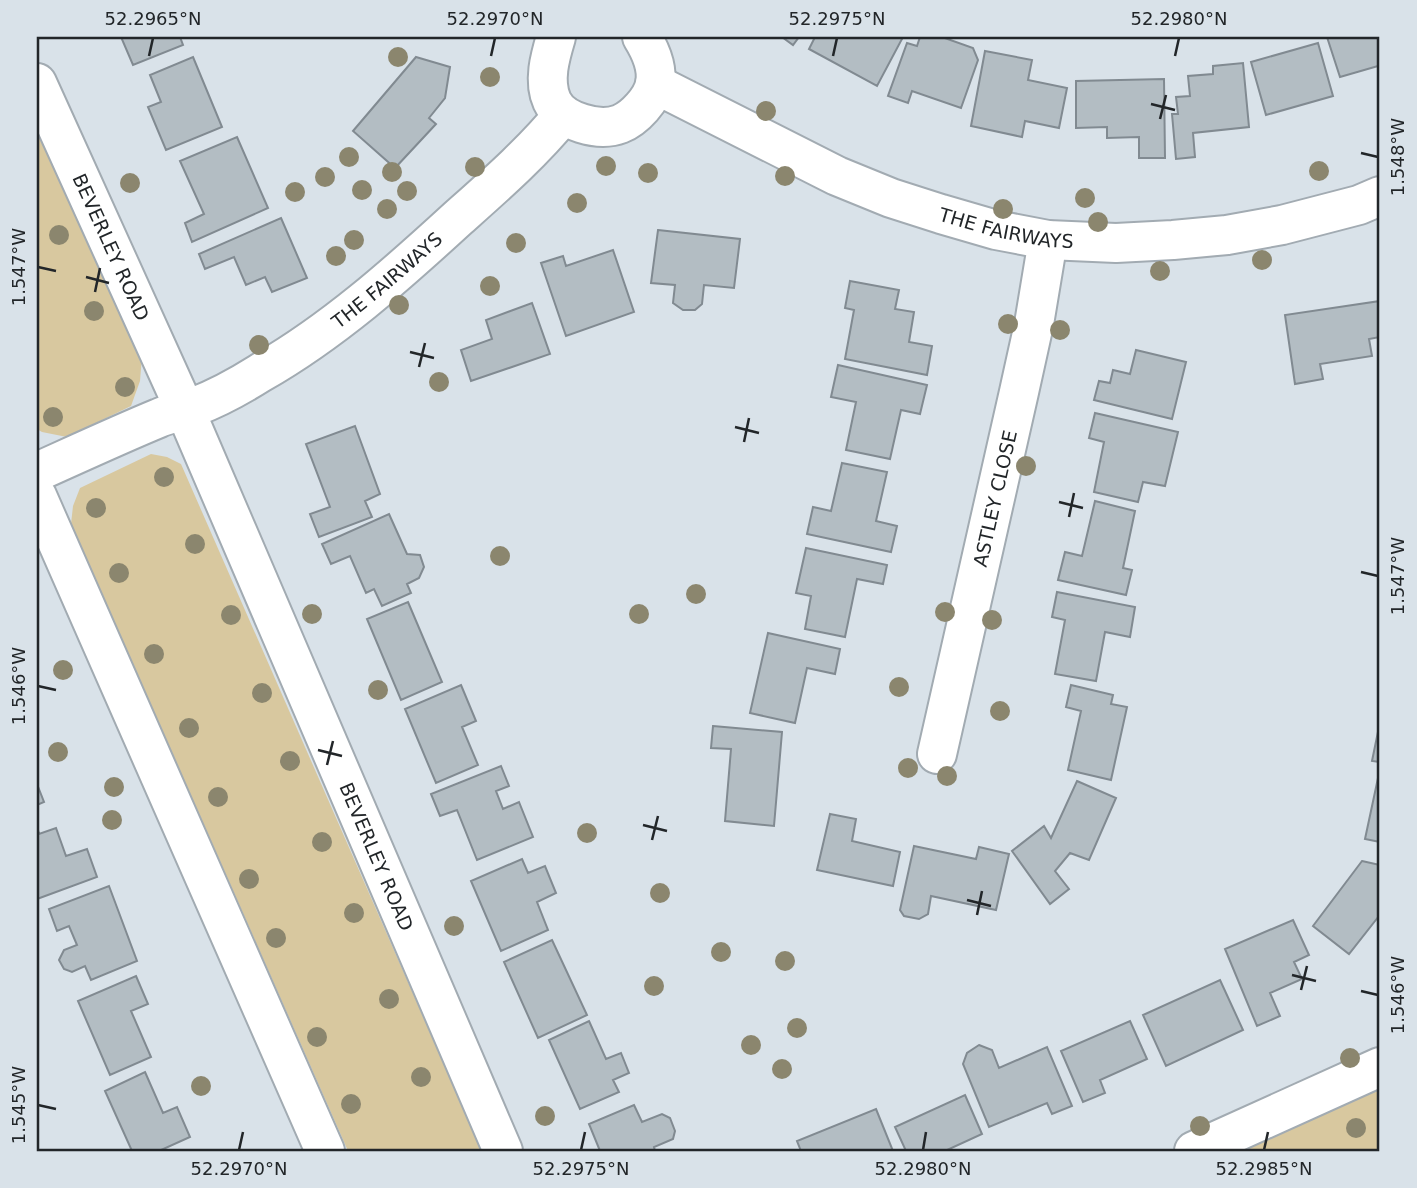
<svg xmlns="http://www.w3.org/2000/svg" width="1417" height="1188" viewBox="0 0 1417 1188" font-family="'DejaVu Sans',sans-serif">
<rect width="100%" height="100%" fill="#d9e2e9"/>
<!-- green -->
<path fill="#d8c89f" d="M37,130L142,356L140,381L131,406L67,437L42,432L37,429Z
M151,454L167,457L181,464L482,1151H348L71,524L73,506L80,488Z
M1380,1086V1151H1233Z"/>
<!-- building -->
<path fill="#b3bdc3" stroke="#818a91" stroke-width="2" d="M121,37H180L183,45L133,65Z
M782,37H799L793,45Z
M815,37H903L877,86L809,49Z
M920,37H942L973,48L978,60L961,108L912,91L908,103L888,96L907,43L917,46Z
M1327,37H1380V73L1378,66L1340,77Z
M1318,43L1333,96L1266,115L1251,62Z
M985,51L1032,60L1028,80L1067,88L1059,128L1025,121L1022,137L971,126Z
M193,57L222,127L166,150L148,107L161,102L150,75Z
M416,57L450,67L445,98L429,118L436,124L395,168L353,131Z
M1243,63L1249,127L1193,133L1195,157L1176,159L1172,114H1178L1176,97L1190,96L1188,76L1213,74V66Z
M1164,79L1165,158H1139V137L1107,138V127L1076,128V81Z
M237,137L268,208L192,242L185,223L204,214L180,161Z
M281,218L307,278L272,292L265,277L246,285L234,257L205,269L199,254Z
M658,230L740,239L734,288L704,285L702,304L695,310H683L673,303L675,285L651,283Z
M613,250L634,312L566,336L541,263L563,256L566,266Z
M850,281L899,290L895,309L914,312L909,342L932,346L927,375L845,359L854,310L845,308Z
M1380,301V337L1369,339L1372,356L1320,364L1323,379L1295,384L1285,315Z
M532,303L550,354L471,381L461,350L492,339L486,320Z
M1136,350L1186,362L1172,419L1094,400L1099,381L1110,383L1113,370L1130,374Z
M838,365L927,385L920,414L901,410L890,459L846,450L856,402L831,397Z
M1095,413L1178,432L1165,486L1143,482L1138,502L1094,492L1104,442L1089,438Z
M355,426L380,494L365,501L372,517L319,537L310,514L330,507L306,444Z
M842,463L887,472L876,521L897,526L891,552L807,534L813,507L831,511Z
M1095,501L1135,511L1123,568L1132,570L1126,595L1058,580L1065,552L1082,556Z
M389,514L407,554L420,555L424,567L419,578L407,584L411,593L382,606L374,589L366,593L350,556L331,564L322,544Z
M806,548L887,565L883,584L857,579L845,637L805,629L811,596L796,593Z
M1057,592L1135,607L1130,637L1105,632L1096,681L1055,674L1065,620L1052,617Z
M408,602L442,682L401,700L367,619Z
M768,633L840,649L835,674L807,668L795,723L750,713Z
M461,685L476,721L462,727L478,765L436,783L405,709Z
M1071,685L1113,695L1111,704L1127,707L1111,780L1068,770L1081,711L1066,707Z
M1380,722V762L1372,761Z
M713,726L782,732L774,826L725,821L731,749L711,748Z
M501,766L509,786L496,791L503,809L519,802L533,837L477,860L457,810L440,816L431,794Z
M1378,778H1380V842L1365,839Z
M1077,781L1116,798L1089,860L1070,853L1055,871L1069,889L1050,904L1012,851L1044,826L1051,838Z
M37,784L44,802L37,805Z
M830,814L856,819L852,841L900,852L893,886L817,870Z
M37,826L39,834L56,828L66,856L87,849L97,877L37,899Z
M914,846L976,859L979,847L1009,854L996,910L931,896L928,914L919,919L904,916L900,910Z
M522,859L528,873L545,866L556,893L537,902L548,930L501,951L471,881Z
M1362,861L1380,865V917L1379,916L1349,954L1313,926Z
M109,886L137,961L91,980L85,966L72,972L64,969L59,960L64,950L77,945L69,926L57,931L49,909Z
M1293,920L1309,955L1294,962L1302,979L1270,993L1280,1016L1257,1026L1225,949Z
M552,940L587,1015L538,1038L504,962Z
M136,976L148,1004L131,1011L151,1057L110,1075L78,1001Z
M1220,980L1243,1030L1166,1066L1143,1015Z
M589,1021L606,1059L621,1053L629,1073L613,1080L619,1092L580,1109L549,1040Z
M1130,1021L1147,1059L1100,1080L1105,1093L1083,1102L1061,1051Z
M979,1045L992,1050L999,1068L1047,1047L1072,1106L1052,1114L1047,1103L989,1127L963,1064L967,1053Z
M145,1072L163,1113L177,1107L190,1137L159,1151H132L105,1091Z
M965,1095L982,1134L945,1151H906L895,1127Z
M634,1105L642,1122L662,1114L670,1118L675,1131L673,1139L654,1147L655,1151H600L589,1124Z
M876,1109L893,1151H801L797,1141Z"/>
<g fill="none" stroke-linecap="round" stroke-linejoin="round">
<defs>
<g id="minor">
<path d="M556,37C550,57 543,81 552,101C562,122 599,132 620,124C635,118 652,99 655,84C658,68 650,50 642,37"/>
<path id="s1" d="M37,83L185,410L503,1151"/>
<path id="s2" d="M655,84L837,176L891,198L941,214L996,230L1048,240L1116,243L1173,240L1227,235L1282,225L1359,205L1380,196"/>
<path id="s3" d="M37,472C77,454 118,435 159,418C170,413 183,412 194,407C215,399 241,385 260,373C332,332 396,275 457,219C494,186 532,153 563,115"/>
<path d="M37,496L325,1151"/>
<path id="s4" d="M937,754L1019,392L1034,324L1048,240"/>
<path d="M1194,1151L1380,1067"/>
</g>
</defs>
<!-- minor casing -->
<use href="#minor" stroke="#a2abb2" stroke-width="42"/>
<!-- minor -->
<use href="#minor" stroke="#fff" stroke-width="38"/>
</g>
<!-- trees -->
<g fill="#8b866e">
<circle cx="398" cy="57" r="10"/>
<circle cx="490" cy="77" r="10"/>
<circle cx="766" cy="111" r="10"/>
<circle cx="349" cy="157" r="10"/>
<circle cx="606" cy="166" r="10"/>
<circle cx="475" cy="167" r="10"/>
<circle cx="1319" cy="171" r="10"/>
<circle cx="392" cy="172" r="10"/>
<circle cx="648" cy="173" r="10"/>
<circle cx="785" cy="176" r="10"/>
<circle cx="325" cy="177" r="10"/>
<circle cx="130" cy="183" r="10"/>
<circle cx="362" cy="190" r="10"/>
<circle cx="407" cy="191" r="10"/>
<circle cx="295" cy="192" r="10"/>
<circle cx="1085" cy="198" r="10"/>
<circle cx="577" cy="203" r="10"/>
<circle cx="387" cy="209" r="10"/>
<circle cx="1003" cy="209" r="10"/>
<circle cx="1098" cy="222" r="10"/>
<circle cx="59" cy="235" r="10"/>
<circle cx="354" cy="240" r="10"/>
<circle cx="516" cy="243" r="10"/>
<circle cx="336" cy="256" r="10"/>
<circle cx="1262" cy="260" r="10"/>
<circle cx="1160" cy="271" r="10"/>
<circle cx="490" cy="286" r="10"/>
<circle cx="399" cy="305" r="10"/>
<circle cx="94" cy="311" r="10"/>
<circle cx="1008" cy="324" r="10"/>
<circle cx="1060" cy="330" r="10"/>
<circle cx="259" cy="345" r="10"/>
<circle cx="439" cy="382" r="10"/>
<circle cx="125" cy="387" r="10"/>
<circle cx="53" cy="417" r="10"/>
<circle cx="1026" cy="466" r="10"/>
<circle cx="164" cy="477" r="10"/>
<circle cx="96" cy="508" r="10"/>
<circle cx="195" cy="544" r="10"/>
<circle cx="500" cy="556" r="10"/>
<circle cx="119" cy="573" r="10"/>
<circle cx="696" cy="594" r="10"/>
<circle cx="945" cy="612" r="10"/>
<circle cx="312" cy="614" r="10"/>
<circle cx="639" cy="614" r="10"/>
<circle cx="231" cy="615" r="10"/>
<circle cx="992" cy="620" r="10"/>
<circle cx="154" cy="654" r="10"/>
<circle cx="63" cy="670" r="10"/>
<circle cx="899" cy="687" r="10"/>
<circle cx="378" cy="690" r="10"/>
<circle cx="262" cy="693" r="10"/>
<circle cx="1000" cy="711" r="10"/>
<circle cx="189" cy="728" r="10"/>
<circle cx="58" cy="752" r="10"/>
<circle cx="290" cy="761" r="10"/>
<circle cx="908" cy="768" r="10"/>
<circle cx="947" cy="776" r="10"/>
<circle cx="114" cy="787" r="10"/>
<circle cx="218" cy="797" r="10"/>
<circle cx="112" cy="820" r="10"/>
<circle cx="587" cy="833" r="10"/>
<circle cx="322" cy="842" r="10"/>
<circle cx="249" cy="879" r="10"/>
<circle cx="660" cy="893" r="10"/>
<circle cx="354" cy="913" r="10"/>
<circle cx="454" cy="926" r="10"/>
<circle cx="276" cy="938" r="10"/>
<circle cx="721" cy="952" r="10"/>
<circle cx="785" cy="961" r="10"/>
<circle cx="654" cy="986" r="10"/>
<circle cx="389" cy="999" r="10"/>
<circle cx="797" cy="1028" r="10"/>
<circle cx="317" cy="1037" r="10"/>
<circle cx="751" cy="1045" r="10"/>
<circle cx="1350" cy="1058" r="10"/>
<circle cx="782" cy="1069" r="10"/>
<circle cx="421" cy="1077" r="10"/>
<circle cx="201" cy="1086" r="10"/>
<circle cx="351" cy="1104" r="10"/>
<circle cx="545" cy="1116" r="10"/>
<circle cx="1200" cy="1126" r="10"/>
<circle cx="1356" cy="1128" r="10"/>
</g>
<!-- ticks -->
<path fill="none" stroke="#222629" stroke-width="2.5" d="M149,56L153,38M491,56L495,38M833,56L837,38M1175,56L1179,38M1151,104L1175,110M1160,119L1166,95M1361,153L1378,157M38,267L56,271M86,277L109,283M95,292L100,268M410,352L434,358M419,367L425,343M735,427L759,433M744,442L749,418M1059,502L1083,508M1069,517L1074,493M1361,572L1378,576M38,686L56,690M318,750L342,756M327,765L333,741M643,825L667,831M652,840L658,816M967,900L991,906M977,915L982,891M1292,975L1316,981M1301,990L1307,966M1361,991L1378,995M38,1105L56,1109M239,1150L243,1132M581,1150L585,1132M923,1150L926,1132M1264,1150L1268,1132"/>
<g text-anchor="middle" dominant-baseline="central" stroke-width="6" stroke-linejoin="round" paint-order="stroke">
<!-- street labels -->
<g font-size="19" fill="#222629" stroke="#d9e2e9">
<text stroke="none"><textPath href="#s2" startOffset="382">THE FAIRWAYS</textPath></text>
<text stroke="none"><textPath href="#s1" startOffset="180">BEVERLEY ROAD</textPath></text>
<text stroke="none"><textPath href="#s3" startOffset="402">THE FAIRWAYS</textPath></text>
<text stroke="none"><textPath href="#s4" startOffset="262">ASTLEY CLOSE</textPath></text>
<text stroke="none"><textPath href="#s1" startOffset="845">BEVERLEY ROAD</textPath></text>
</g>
</g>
<!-- border -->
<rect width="1417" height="1188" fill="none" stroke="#d9e2e9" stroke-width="77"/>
<rect x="38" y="38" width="1340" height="1112" fill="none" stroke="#222629" stroke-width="2.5"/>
<g font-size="18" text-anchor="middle" fill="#222629">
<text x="153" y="25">52.2965°N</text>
<text x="495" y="25">52.2970°N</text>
<text x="837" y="25">52.2975°N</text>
<text x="1179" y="25">52.2980°N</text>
<text transform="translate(1398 157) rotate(-90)" y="6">1.548°W</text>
<text transform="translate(19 267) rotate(-90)" y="6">1.547°W</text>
<text transform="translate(1398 576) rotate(-90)" y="6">1.547°W</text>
<text transform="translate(19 686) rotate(-90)" y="6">1.546°W</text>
<text transform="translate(1398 995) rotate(-90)" y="6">1.546°W</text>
<text transform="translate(19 1105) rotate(-90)" y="6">1.545°W</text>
<text x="239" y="1175">52.2970°N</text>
<text x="581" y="1175">52.2975°N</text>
<text x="923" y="1175">52.2980°N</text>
<text x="1264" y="1175">52.2985°N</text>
</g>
</svg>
